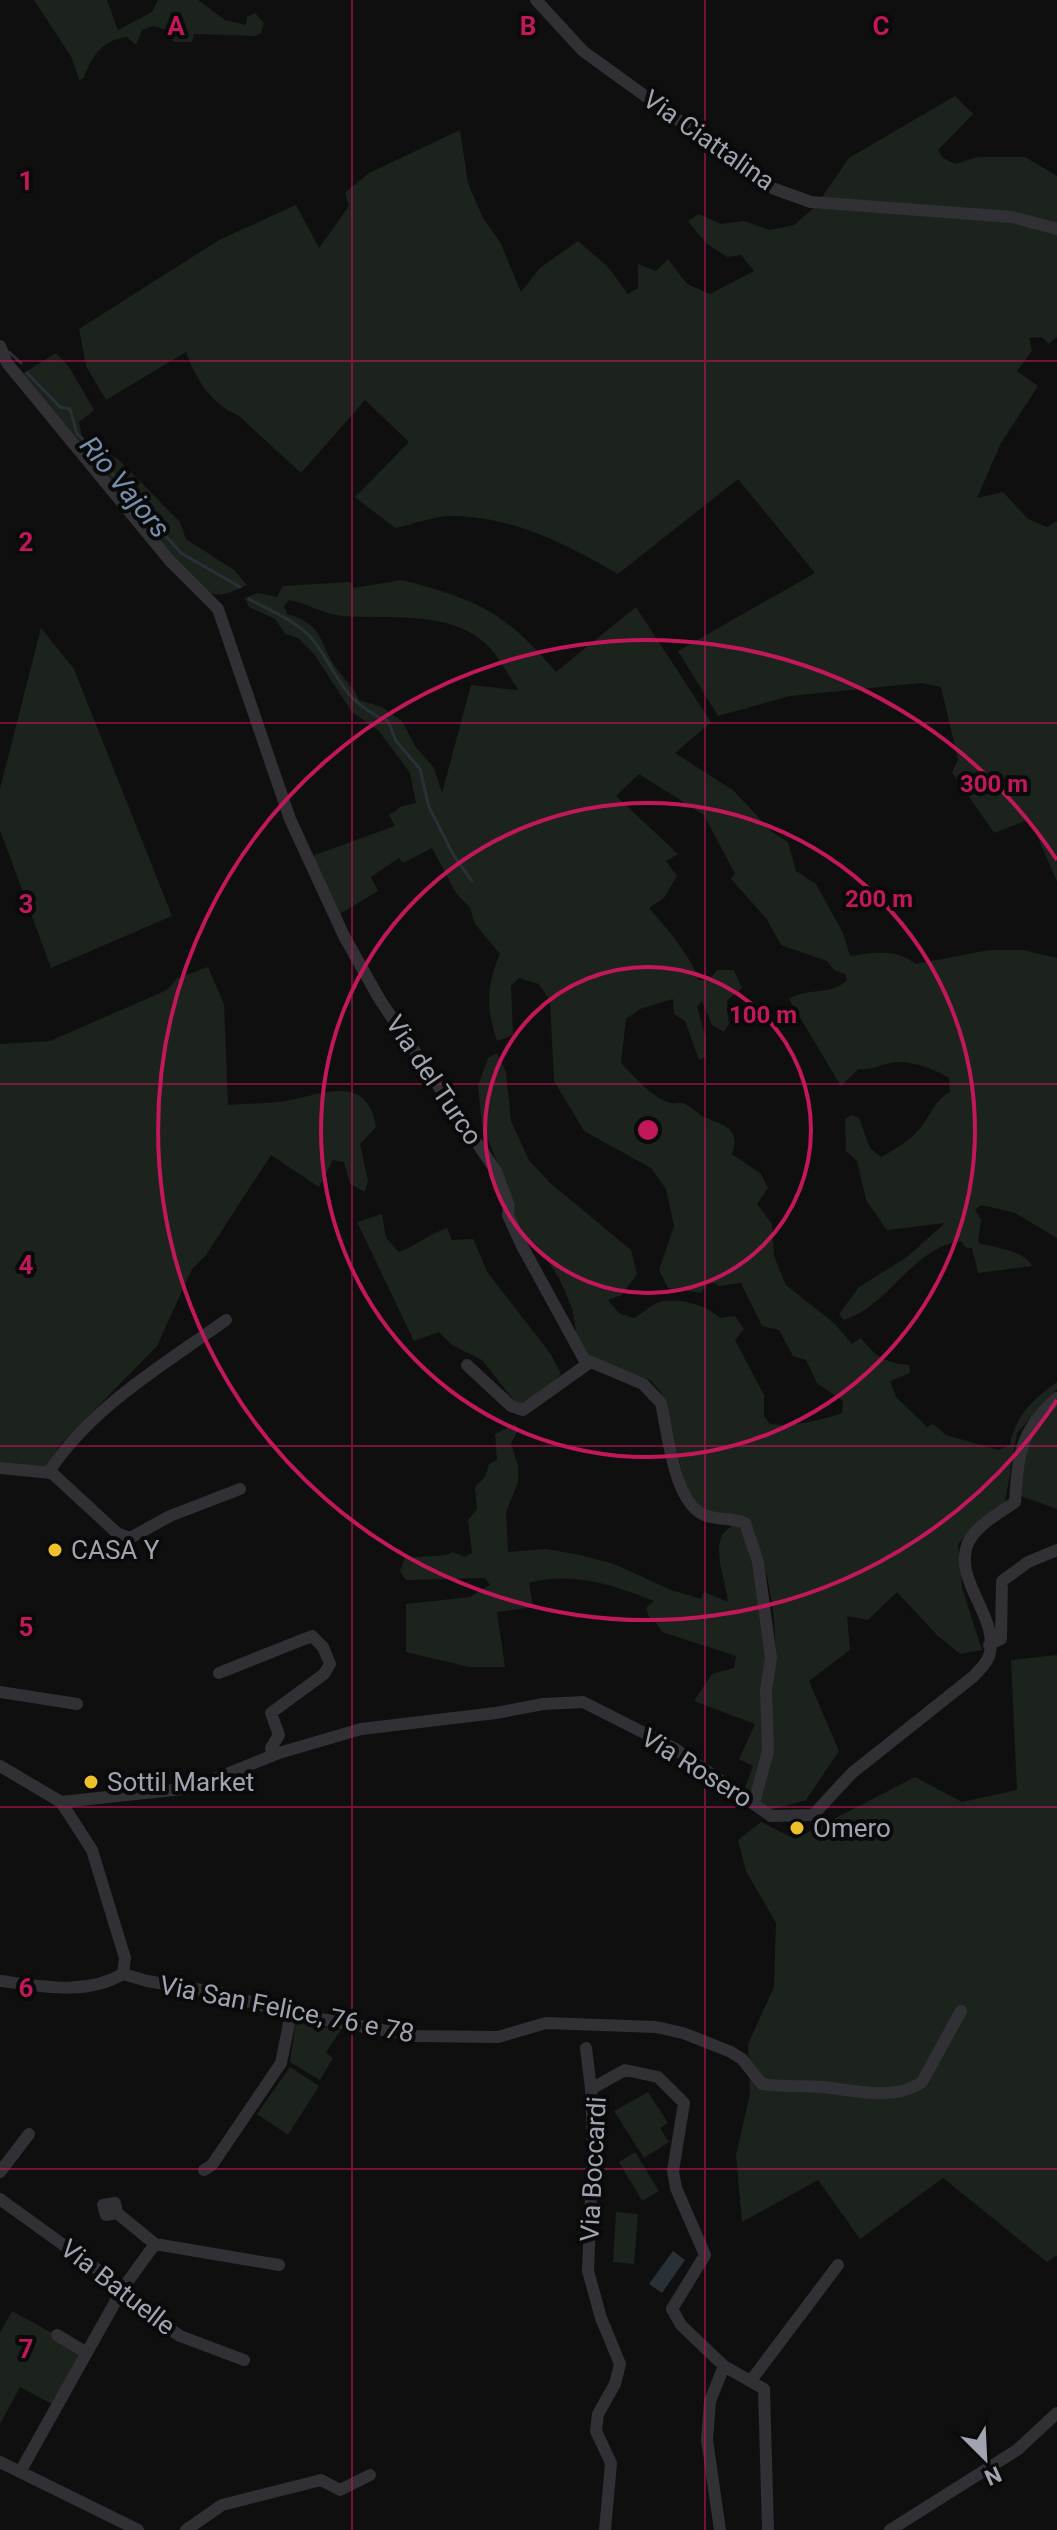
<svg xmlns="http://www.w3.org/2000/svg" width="1057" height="2530" viewBox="0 0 1057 2530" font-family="Roboto,sans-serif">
<rect width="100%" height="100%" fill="#0f0f10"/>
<!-- green -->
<path fill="#1c231d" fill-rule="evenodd" d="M34,0H107L118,30L152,12L158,0H198L225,20L246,25L247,17L255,13L264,23L261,33L256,36L194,34L192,42H174L168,30L153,26L142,30L136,45L127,37C101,40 92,57 83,79L79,80L72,58Z
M955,96L973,114L938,150L943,158L955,164L978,157H1025L1057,176V224L822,197L849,158Z
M460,130L468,183L483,218L500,242L521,292L540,268L578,241L608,267L628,294L638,288V264L656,271L668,259L687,284L710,294L754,271L741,255L727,257L706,243L688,221L699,214L721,224L744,221L770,230L794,225L814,208L1012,222L1057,234V337L1049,344L1042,337L1029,338L1032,351L1017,371L1038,386L1001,443L977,498L1003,492L1028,519L1047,527L1057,521V882L1030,819L994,833L952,772L958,760L941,687L921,683L790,696L718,716L678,651L815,573L738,479L618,574C567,545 517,518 456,516C437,515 414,524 395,528L355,497L409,442L365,400L301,473L238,415C212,406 194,376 186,352L106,400L86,366L79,329L219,240L296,205L319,248L349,206L345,193L369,173Z
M56,353L69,367L94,410L79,422L82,437L120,461L180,522L186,539L234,570L247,585C211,602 211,596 183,569L22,374Z
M402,580C478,600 504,611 556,672L636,607L711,722L675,753L734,791L772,832L788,842L796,871L816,884L843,933L850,956C875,953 894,948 916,964L989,950H1023L1057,958V1238L1015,1213L982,1205L975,1209L981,1219L978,1243C995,1248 1022,1249 1032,1266L978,1273L972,1248H966L961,1241C913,1247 889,1306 844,1320L839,1314L859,1287L907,1257L945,1223L887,1230L866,1200L857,1161L846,1151L845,1119L852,1115L859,1118L870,1148L881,1157C896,1149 911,1140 922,1126C932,1112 935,1100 950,1092L949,1078C935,1069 907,1059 890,1063C878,1066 872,1070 858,1069L841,1086L789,999C807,987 832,996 847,980L845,974L834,970L827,961L781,945L766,918L731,879L735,874L704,815L639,774L616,796L678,854L666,861L677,876L664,898L649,908C668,930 689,953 699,980H709L717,970H734L742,988L727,1000L729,1024L724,1032L712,1025L702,1001L697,1007L706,1038V1057L699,1060L685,1021L674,1014L673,999L640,1009L626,1019L621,1063C635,1077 650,1096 670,1103C674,1104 678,1102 682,1103C690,1105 696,1113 704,1117C721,1125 742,1127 732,1154L761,1174L768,1188L757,1204L772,1224L774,1256L786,1285L834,1323L852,1344L861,1338C876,1357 885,1363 909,1365L910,1373L890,1381L896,1397L927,1427L933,1424L946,1435L999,1450L1010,1445C1015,1415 1034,1399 1057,1382V1389L1017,1433L1005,1502L977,1523L958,1544L962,1588L982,1650L960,1654L937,1635L897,1592L868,1620L847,1616L850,1650L809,1681L839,1751L806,1800L771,1810L745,1788L753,1766L739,1759L755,1724L694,1701L712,1674L734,1668L736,1656L662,1632L655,1621L650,1620L646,1608L654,1601C613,1585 573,1571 529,1583L533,1607L497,1612L505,1667H469L406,1652V1604L470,1597L490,1585L485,1578L406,1580L400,1571L405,1558L447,1555L453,1552L465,1557L472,1553L468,1520L477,1509L475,1487L485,1477L489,1464L497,1460L495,1434L516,1424L517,1433L511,1443L518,1466V1482L506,1512L508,1552L546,1549L580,1555L614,1564L671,1590L701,1599L704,1592L728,1602C726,1578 703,1531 740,1524L758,1582L769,1695C785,1649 769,1559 746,1517L703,1510L689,1498L661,1392L650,1380L588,1357L578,1341L572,1308L559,1278L537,1245L524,1239L511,1215L516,1208L482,1125L478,1086L488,1058L497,1053L506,1072L511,1121L529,1160L549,1182L631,1250L637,1274L622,1295L608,1300L620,1314L634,1318C641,1314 649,1307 657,1303C675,1296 707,1305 720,1318L735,1316L744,1329L735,1340L764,1395V1416L770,1424C794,1427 819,1421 842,1413L843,1401L817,1383L806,1360L793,1356L779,1330L762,1326L741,1283L719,1286L709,1281L701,1293L668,1288L659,1270L674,1226L666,1189L651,1168L584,1131L554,1081L550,1001L539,984L519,978L511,986L513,1035L497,1041C486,1008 486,986 500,954L475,924L470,908L456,893L432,848L403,863L399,858L371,877L378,891L340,914L312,856L395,826L389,815L402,806L416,803L410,773L378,730L352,712L314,654L298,638L285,634L275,619L249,607L245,598L258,593L277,597L283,586L350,582L354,588ZM289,600C307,603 323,614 342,616C389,620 448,609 486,644C499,656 508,675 518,690L471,685L442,793L434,768L415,746L402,721L382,707L359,700C353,687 345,680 337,669C317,641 325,625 287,614L284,606Z
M41,628L74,669L172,916L51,968L0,830V789Z
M208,967L224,1004L228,1105C247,1103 267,1104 285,1101C323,1095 367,1072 376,1127L360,1144L368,1181L365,1192L350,1184L344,1162L333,1160L319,1187L271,1155L206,1255L192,1269L157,1346L59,1446L45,1469L0,1463V1044L50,1041L167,990L177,978Z
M382,1214L386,1238L399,1252C417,1245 429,1234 447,1228L452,1240L473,1239L488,1273L550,1353L561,1374C548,1389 537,1404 517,1404L482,1360L452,1345L439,1332L414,1341L357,1222Z
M1057,1402V1509L1018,1495L1027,1438Z
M1057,1655V2255L1047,2262L943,2178L860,2239L818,2180L742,2222L736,2155L750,2094L748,2044L774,1987L776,1923L746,1871L738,1840L761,1822L795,1839L915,1777L962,1802L1017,1790L1011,1660Z
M296,2022L341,2030L326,2052L333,2058L320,2080L290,2062Z
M290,2067L319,2086L288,2135L257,2114Z
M648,2092L668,2123L660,2128L669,2142L644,2158L614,2111Z
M635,2152L659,2191L642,2201L619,2162Z
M616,2212L638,2214L634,2264L613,2262Z
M12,2311L54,2334L52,2339L79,2354L52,2404L20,2387L0,2424V2333Z"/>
<!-- water -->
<path fill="#293038" d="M673,2251L685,2260L662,2293L649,2284Z"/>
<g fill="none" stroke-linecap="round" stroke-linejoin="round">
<!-- stream -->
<path stroke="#293038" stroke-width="3" d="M9,352L21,363
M27,373L60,407L70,409L77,434L100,455L120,485L181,553L240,587
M249,599C269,610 299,622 313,640C341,677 341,701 388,721L396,741L420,769L429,807L454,856L472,881"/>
<!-- minor -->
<path stroke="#303035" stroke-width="12" d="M536,0L583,51L772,188L811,202L1012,217L1057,229
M0,346L7,363L170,561L218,609L290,819L344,936L380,1000L496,1171L509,1206L508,1215L521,1244L584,1359L643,1384L661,1403C668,1434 674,1506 707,1516C720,1520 733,1518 745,1523L758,1562L771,1658L766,1690L768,1751L754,1803
M467,1365L511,1406L523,1410L589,1363
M0,1468L52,1473L117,1533L130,1538L170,1516L240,1489
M48,1473C92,1406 162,1366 226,1320
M989,1645L1001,1639L1002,1581L1028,1562L1057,1550
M219,1673L312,1636L323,1647L330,1664L324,1674L271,1713L279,1735L271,1748L272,1756
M0,1692L77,1704
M0,1766L61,1802L92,1850L125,1958L123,1974C85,1996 41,1986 0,1981
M61,1802L192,1788L279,1753L361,1729L496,1713L543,1704L583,1702L674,1748L771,1816L813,1815L852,1773L974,1676C978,1671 987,1663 989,1656C1001,1618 952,1581 968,1543C976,1525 1000,1513 1015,1502C1018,1456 1020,1430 1057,1398
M123,1974L147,1981L220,1993L291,2014L417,2036L498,2037L546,2023L656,2027L683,2033L731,2052L742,2059L762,2084C783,2088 803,2085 824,2087C855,2091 896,2101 922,2082L961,2011
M586,2048L591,2089
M204,2170L212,2165L281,2063L291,2014
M0,2172L29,2134
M0,2199L123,2288L145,2312L180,2336L244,2360
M117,2213L115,2203L103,2205L106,2215L117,2213L155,2244L279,2265
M57,2335L85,2352
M752,2379L838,2265
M0,2462L138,2530
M20,2472L123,2288L155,2244
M186,2530L222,2505L321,2480L340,2490L370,2475
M605,2530L611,2463L596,2431L598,2414L615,2384L620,2364L601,2318L588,2271L593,2147L591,2089L625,2070L658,2077L684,2103L673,2171L676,2188L705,2255L672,2309L681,2325L724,2366L764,2389L768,2530
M720,2530L707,2440L710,2401L724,2366
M890,2530L1017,2450L1057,2413"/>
</g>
<!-- grid -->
<path fill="none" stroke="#c2185b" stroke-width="2" stroke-opacity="0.55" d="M352,0V2530M705,0V2530M0,361H1057M0,723H1057M0,1084H1057M0,1446H1057M0,1807H1057M0,2169H1057"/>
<!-- distance rings -->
<g fill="none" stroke="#c2185b" stroke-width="4">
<circle cx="648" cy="1130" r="163"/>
<circle cx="648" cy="1130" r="327"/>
<path d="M1057 1400A490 490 0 1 1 1057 860"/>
</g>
<!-- markers -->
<g fill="#eec12a" stroke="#0a0a0b" stroke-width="3">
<circle cx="55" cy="1550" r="8"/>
<circle cx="91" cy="1782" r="8"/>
<circle cx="797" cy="1828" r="8"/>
</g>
<g text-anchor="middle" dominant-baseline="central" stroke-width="8" stroke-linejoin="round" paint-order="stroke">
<!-- street labels -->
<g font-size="26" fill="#a0a4b1" stroke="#0a0a0b">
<text transform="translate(709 140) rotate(35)">Via Ciattalina</text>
<text transform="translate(434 1080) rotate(56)">Via del Turco</text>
<text transform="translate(697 1768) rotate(32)">Via Rosero</text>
<text transform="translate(287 2009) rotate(11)">Via San Felice, 76 e 78</text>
<text transform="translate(593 2169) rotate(-87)">Via Boccardi</text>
<text transform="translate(118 2287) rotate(38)">Via Batuelle</text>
</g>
<!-- poi labels -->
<g font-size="26" fill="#a0a4b1" stroke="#0a0a0b" text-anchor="start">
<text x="71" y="1550">CASA Y</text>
<text x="107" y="1782">Sottil Market</text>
<text x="813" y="1828">Omero</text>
</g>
<!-- water labels -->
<g font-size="28" font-style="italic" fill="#778ead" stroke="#0a0a0b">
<text transform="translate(125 487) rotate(50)">Rio Vajors</text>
</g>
</g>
<g font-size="26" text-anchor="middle" font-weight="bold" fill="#c2185b" stroke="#0a0a0b" stroke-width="8" stroke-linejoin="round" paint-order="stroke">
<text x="176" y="35">A</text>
<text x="528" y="35">B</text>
<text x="881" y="35">C</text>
<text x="26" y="190">1</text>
<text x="26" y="551">2</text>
<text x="26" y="913">3</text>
<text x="26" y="1274">4</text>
<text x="26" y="1636">5</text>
<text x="26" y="1997">6</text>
<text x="26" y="2358">7</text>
</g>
<circle cx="648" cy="1130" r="12" fill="#c2185b" stroke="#0a0a0b" stroke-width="4"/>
<g font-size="24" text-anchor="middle" font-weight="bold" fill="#c2185b" stroke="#0a0a0b" stroke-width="8" stroke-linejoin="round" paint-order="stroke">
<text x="994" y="792">300 m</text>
<text x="879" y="907">200 m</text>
<text x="763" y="1023">100 m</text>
</g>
<!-- north arrow -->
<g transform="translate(985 2458) rotate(156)" stroke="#0a0a0b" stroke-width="6" paint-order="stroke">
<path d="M0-6L14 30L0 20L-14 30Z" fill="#a0a4b1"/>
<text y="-12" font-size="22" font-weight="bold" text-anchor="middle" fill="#a0a4b1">N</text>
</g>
</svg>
